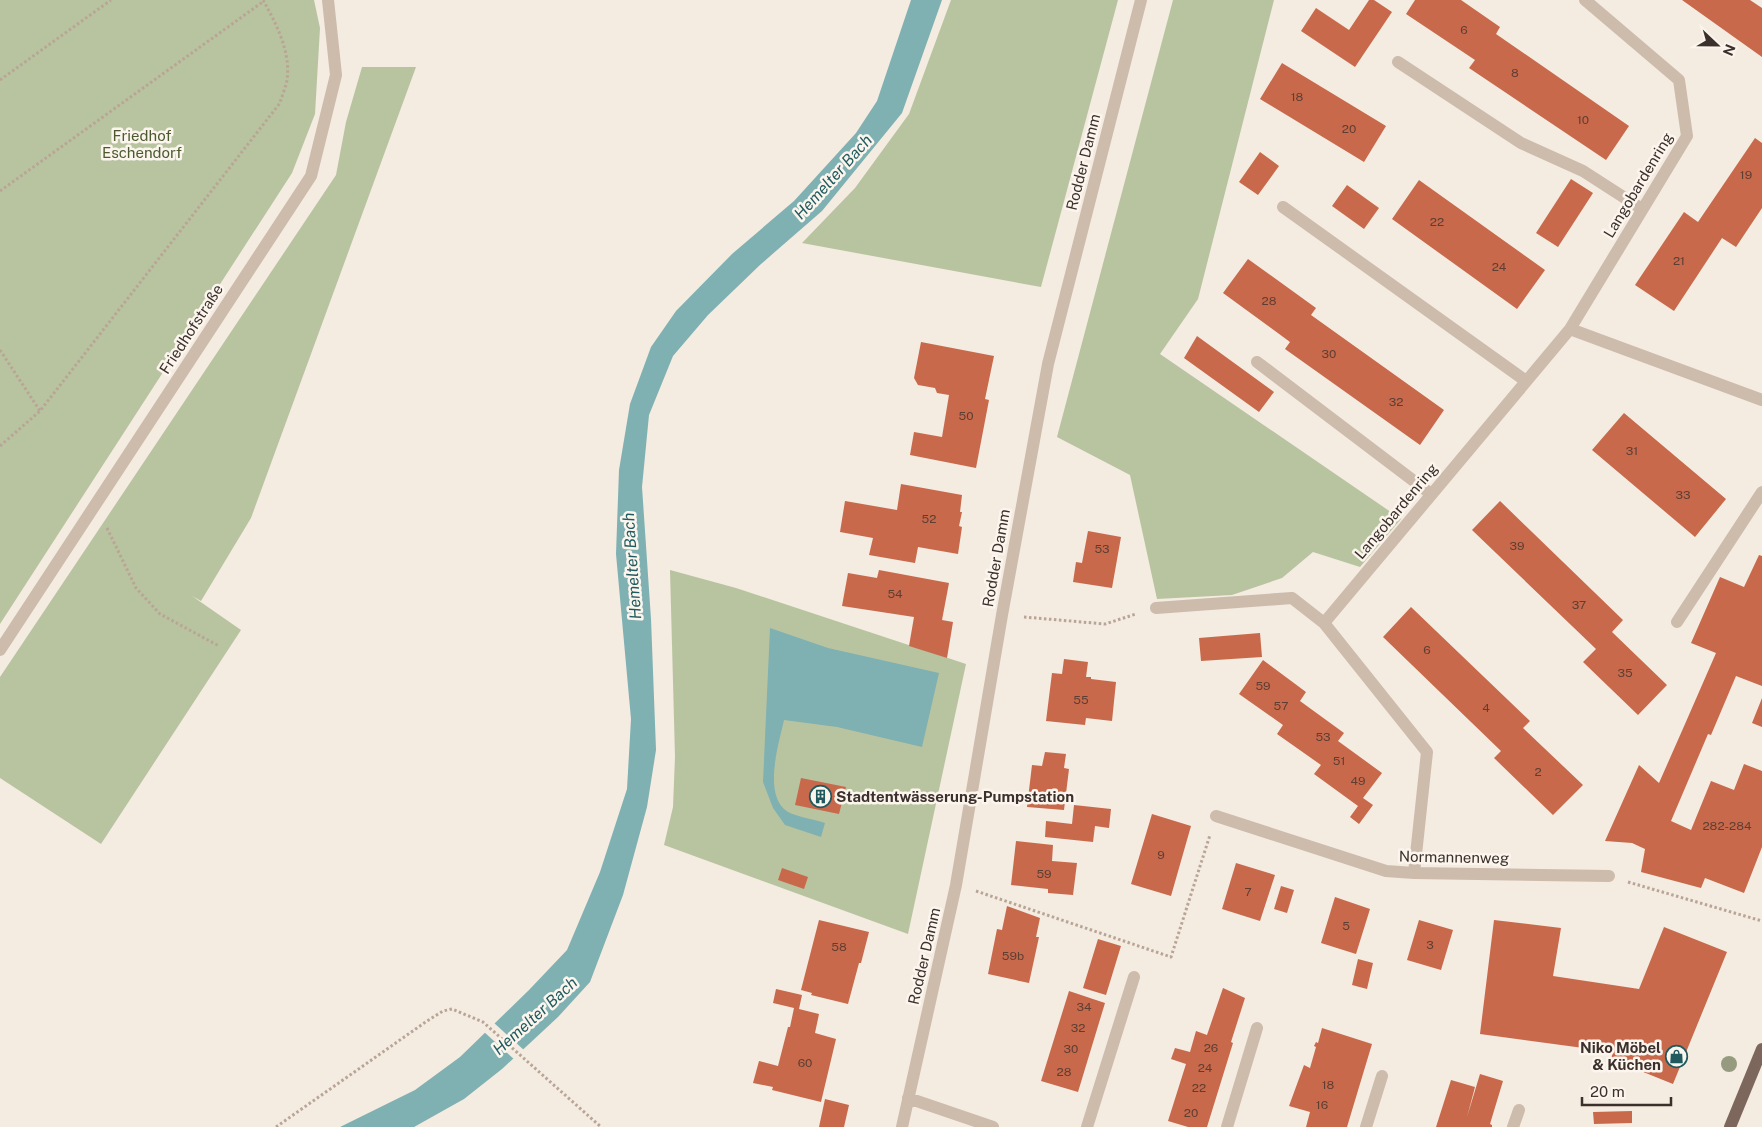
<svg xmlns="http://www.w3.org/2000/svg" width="1762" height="1127" viewBox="0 0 1762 1127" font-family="'Public Sans',sans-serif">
<rect width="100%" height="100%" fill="#f4ebe1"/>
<!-- green -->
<path fill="#b8c4a0" d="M0,0H314L320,28L315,114L292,173L0,624Z
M951,0H1118L1041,287L802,243L855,188L909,114Z
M1173,0H1274L1198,299L1160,354L1401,519L1360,567L1313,552L1282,578L1232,595L1157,599L1130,475L1057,437Z
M362,67H416L251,518L201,601L192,596L241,630L101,844L0,778V677L336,175L346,122Z
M670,570L736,588L966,664L908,934L664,845L673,807L675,757Z"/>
<!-- water -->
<path fill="#7fb0b2" d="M911,0H942L902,113L822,211L761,264L708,315L673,356L649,415L642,487L651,619L656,750L647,807L623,895L590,982L558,1017L502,1069L464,1099L414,1127H340L415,1090L460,1057L529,990L567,950L600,872L627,789L631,719L616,554L619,470L630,404L651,347L676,311L732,254L794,201L856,133L877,101Z
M770,628L828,648L939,673L922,747L837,727L784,720C779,743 762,796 788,812C795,816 816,820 825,823L821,837L785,825L773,808L763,782Z"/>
<!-- pier -->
<path fill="#f4ebe1" d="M493,1022L525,1051L515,1060L483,1031Z"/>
<!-- building -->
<path fill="#c8694b" d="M1369,0H1374L1392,12L1355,67L1301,31L1316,8L1349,30Z
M1415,0H1461L1500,27L1496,34L1629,126L1606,160L1469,68L1475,60L1406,14Z
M1682,0H1750L1762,8V57Z
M1282,63L1386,126L1364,162L1260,99Z
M1755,138L1762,143V208L1736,247L1722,238L1674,311L1635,285L1684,212L1698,222Z
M1260,152L1279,166L1258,195L1239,182Z
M1571,179L1593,193L1558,247L1536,233Z
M1419,180L1545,270L1517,309L1392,219Z
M1347,185L1379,208L1364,229L1332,206Z
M1248,259L1316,308L1311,315L1444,410L1420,445L1285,349L1290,342L1223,293Z
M1197,336L1274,392L1259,412L1184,358Z
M921,342L994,356L985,399L989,400L976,468L910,455L914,432L942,437L949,395L937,393L935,388L918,385L914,378Z
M1624,413L1726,499L1695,537L1592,450Z
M901,484L962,495L960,512H962L959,526L962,527L958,554L918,547L915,563L869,555L873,538L840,532L845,501L897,510Z
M1500,501L1623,620L1612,632L1667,685L1638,715L1583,662L1596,649L1472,530Z
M1088,531L1121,537L1112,588L1073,582L1076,562L1082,563Z
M1759,555L1762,556V686L1736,676L1711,735L1708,734L1671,821L1691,830L1711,781L1734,790L1744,764L1762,771V847L1744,893L1705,878L1701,888L1641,872L1645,849L1632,843L1605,841L1639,765L1659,783L1685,724L1716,653L1691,643L1720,577L1744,587Z
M879,570L949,583L942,620L953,622L947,658L909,646L914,617L842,606L848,573L877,578Z
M1411,607L1530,721L1523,728L1583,785L1553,815L1494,758L1501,751L1383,637Z
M1260,633L1262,657L1201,661L1199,638Z
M1064,659L1088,662L1086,677H1091V679L1116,682L1112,721L1086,718L1085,725L1046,721L1052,673L1062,674Z
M1263,660L1306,692L1300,701L1344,733L1338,741L1382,773L1363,798L1373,805L1359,824L1350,817L1358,806L1314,774L1321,765L1277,734L1283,725L1239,694Z
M1762,698V727L1752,723Z
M1045,752L1066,754L1064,768L1069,769L1064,810L1027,807L1032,765L1042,766Z
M801,778L846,787L839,814L795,805Z
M1074,805L1111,809L1109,828L1095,826L1093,842L1045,837L1046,821L1072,824Z
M1152,814L1191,826L1171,896L1131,884Z
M1016,841L1053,845L1052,861L1077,863L1073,895L1048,893V889L1011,885Z
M1236,863L1275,875L1260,921L1222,909Z
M782,868L808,877L804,889L778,880Z
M1281,886L1294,890L1287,913L1274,909Z
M1335,897L1370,909L1356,954L1321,943Z
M1007,906L1040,918L1036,937H1039L1029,983L988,974L997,929L1002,930Z
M819,920L869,932L861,963H859L848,1004L811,995L812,993L801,990Z
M1419,920L1453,930L1441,970L1407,960Z
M1494,920L1561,928L1553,976L1639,989L1664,927L1727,952L1673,1084L1611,1059L1613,1052L1480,1034Z
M1098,939L1121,946L1106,995L1083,988Z
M1358,959L1373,963L1367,989L1352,985Z
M1223,988L1245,998L1231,1042L1233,1043L1207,1127H1188L1168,1121L1186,1064L1171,1059L1175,1048L1190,1052L1196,1031L1207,1035Z
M776,989L802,995L799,1009L819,1014L815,1033L836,1039L821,1102L772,1090L773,1087L753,1083L759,1061L778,1066L788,1027H790L794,1008L773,1003Z
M1069,991L1105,1003L1078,1092L1041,1081Z
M1322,1028L1372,1044L1347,1127H1306L1310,1112L1289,1106L1304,1065L1310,1068L1316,1047L1314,1046L1316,1042L1318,1043Z
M1480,1074L1503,1081L1490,1124L1492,1125V1127H1436L1451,1080L1475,1087L1467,1117Z
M825,1099L849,1105L844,1127H819Z
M1632,1111V1123L1594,1124L1593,1112Z"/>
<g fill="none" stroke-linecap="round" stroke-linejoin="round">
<!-- path -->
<path stroke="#b9a596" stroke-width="3" stroke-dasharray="2.5 2.5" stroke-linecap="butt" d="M0,80L111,0
M0,191L264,1
M0,350L40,411
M0,446L40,411L280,103C282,95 286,87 287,80C291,52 276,23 263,0
M107,528L136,588L160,614L219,646
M1024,617L1105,624L1136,614
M1628,882L1762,921
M976,891L1171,957L1210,835
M276,1127L427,1021L443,1011L452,1009L483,1022L601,1127"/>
<!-- minor -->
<path stroke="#cdbbac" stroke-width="12" d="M1398,62L1521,143L1583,171L1642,209
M1283,207L1526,381
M1570,329L1762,400
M1257,362L1431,494
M1156,608L1292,598L1324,623
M1677,622L1762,492
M0,650L311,176L336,75L328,0
M1216,816L1386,871L1414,873L1609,876
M1414,873L1427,752L1324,623L1570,329L1687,136L1679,80L1585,0
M908,1098L993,1127
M902,1127L956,885L1002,615L1048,364L1141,0
M1087,1127L1134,977
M1227,1127L1257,1028
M1366,1127L1382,1076
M1513,1127L1519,1110"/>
<!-- major -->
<path stroke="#7d675c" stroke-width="12" d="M1730,1127L1762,1049"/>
</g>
<!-- trees -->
<circle fill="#969b7f" cx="1729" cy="1064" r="8"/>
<!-- icons -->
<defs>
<symbol id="building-ring" viewBox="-11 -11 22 22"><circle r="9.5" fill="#fbf5ee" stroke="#1f5a5e" stroke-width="1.5"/><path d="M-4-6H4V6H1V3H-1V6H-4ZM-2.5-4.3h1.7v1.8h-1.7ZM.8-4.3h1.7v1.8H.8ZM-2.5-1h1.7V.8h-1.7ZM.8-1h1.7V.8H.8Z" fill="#1f5a5e"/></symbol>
<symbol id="shop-ring" viewBox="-11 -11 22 22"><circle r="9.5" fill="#fbf5ee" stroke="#1f5a5e" stroke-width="1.5"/><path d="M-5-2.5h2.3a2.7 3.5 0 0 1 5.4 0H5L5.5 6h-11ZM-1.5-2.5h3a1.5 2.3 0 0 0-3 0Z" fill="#1f5a5e"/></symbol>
</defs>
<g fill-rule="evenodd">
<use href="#building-ring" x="808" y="784" width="25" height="25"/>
<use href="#shop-ring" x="1664" y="1044" width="25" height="25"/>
</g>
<g text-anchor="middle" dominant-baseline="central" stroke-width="5" stroke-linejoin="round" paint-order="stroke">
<!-- number labels -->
<g font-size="12" fill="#5e3e33">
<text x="1464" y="30">6</text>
<text x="1515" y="73">8</text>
<text x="1297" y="97">18</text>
<text x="1583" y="120">10</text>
<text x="1349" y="129">20</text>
<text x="1746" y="175">19</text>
<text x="1437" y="222">22</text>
<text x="1679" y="261">21</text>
<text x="1499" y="267">24</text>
<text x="1269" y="301">28</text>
<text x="1329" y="354">30</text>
<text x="1396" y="402">32</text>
<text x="966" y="416">50</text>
<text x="1632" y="451">31</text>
<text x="1683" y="495">33</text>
<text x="929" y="519">52</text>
<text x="1517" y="546">39</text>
<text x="1102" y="549">53</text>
<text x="895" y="594">54</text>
<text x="1579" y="605">37</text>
<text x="1427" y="650">6</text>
<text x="1625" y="673">35</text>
<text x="1263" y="686">59</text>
<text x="1081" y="700">55</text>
<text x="1281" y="706">57</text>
<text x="1486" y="708">4</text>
<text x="1323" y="737">53</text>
<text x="1339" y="761">51</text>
<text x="1538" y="772">2</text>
<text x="1358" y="781">49</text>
<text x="1727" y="826">282-284</text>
<text x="1161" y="855">9</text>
<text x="1044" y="874">59</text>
<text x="1248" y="892">7</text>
<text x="1346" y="926">5</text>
<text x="1430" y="945">3</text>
<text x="839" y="947">58</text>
<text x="1013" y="956">59b</text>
<text x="1084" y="1007">34</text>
<text x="1078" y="1028">32</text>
<text x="1211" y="1048">26</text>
<text x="1071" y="1049">30</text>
<text x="805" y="1063">60</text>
<text x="1205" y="1068">24</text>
<text x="1064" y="1072">28</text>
<text x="1328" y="1085">18</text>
<text x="1199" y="1088">22</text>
<text x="1322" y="1105">16</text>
<text x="1191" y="1113">20</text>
</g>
<!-- park labels -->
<g font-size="15" fill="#4a5a2e" stroke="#fbf5ee">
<text x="142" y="135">Friedhof<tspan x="142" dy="17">Eschendorf</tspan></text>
</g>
<!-- street labels -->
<g font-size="15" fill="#3b302b" stroke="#fbf5ee">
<text transform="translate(1083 162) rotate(-76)">Rodder Damm</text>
<text transform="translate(1638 185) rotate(-59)">Langobardenring</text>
<text transform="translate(191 329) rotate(-57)">Friedhofstraße</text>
<text transform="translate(1396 511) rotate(-50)">Langobardenring</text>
<text transform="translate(996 558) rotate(-80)">Rodder Damm</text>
<text transform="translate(1454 857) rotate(1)">Normannenweg</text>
<text transform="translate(924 956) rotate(-77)">Rodder Damm</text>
</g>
<!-- poi labels -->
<g font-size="15" font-weight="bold" fill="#3b302b" stroke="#fbf5ee" text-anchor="start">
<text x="836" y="796">Stadtentwässerung-Pumpstation</text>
<text x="1661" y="1047" text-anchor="end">Niko Möbel<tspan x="1661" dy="17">&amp; Küchen</tspan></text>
</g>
<!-- water labels -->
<g font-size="16" font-style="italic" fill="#1f5a5e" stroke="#fbf5ee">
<text transform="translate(833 177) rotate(-48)">Hemelter Bach</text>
<text transform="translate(632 566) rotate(-94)">Hemelter Bach</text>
<text transform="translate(535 1016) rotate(-42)">Hemelter Bach</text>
</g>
</g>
<!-- north arrow -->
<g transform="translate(1717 45) rotate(112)" stroke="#fbf5ee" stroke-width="4" paint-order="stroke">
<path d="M0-4L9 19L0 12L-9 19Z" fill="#3b302b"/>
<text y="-8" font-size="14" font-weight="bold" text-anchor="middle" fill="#3b302b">N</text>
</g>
<!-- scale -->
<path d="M1582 1097v8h89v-8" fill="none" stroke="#3b302b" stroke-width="2.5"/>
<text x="1590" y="1097" font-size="15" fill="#3b302b" stroke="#fbf5ee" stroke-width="4" paint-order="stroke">20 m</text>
</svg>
